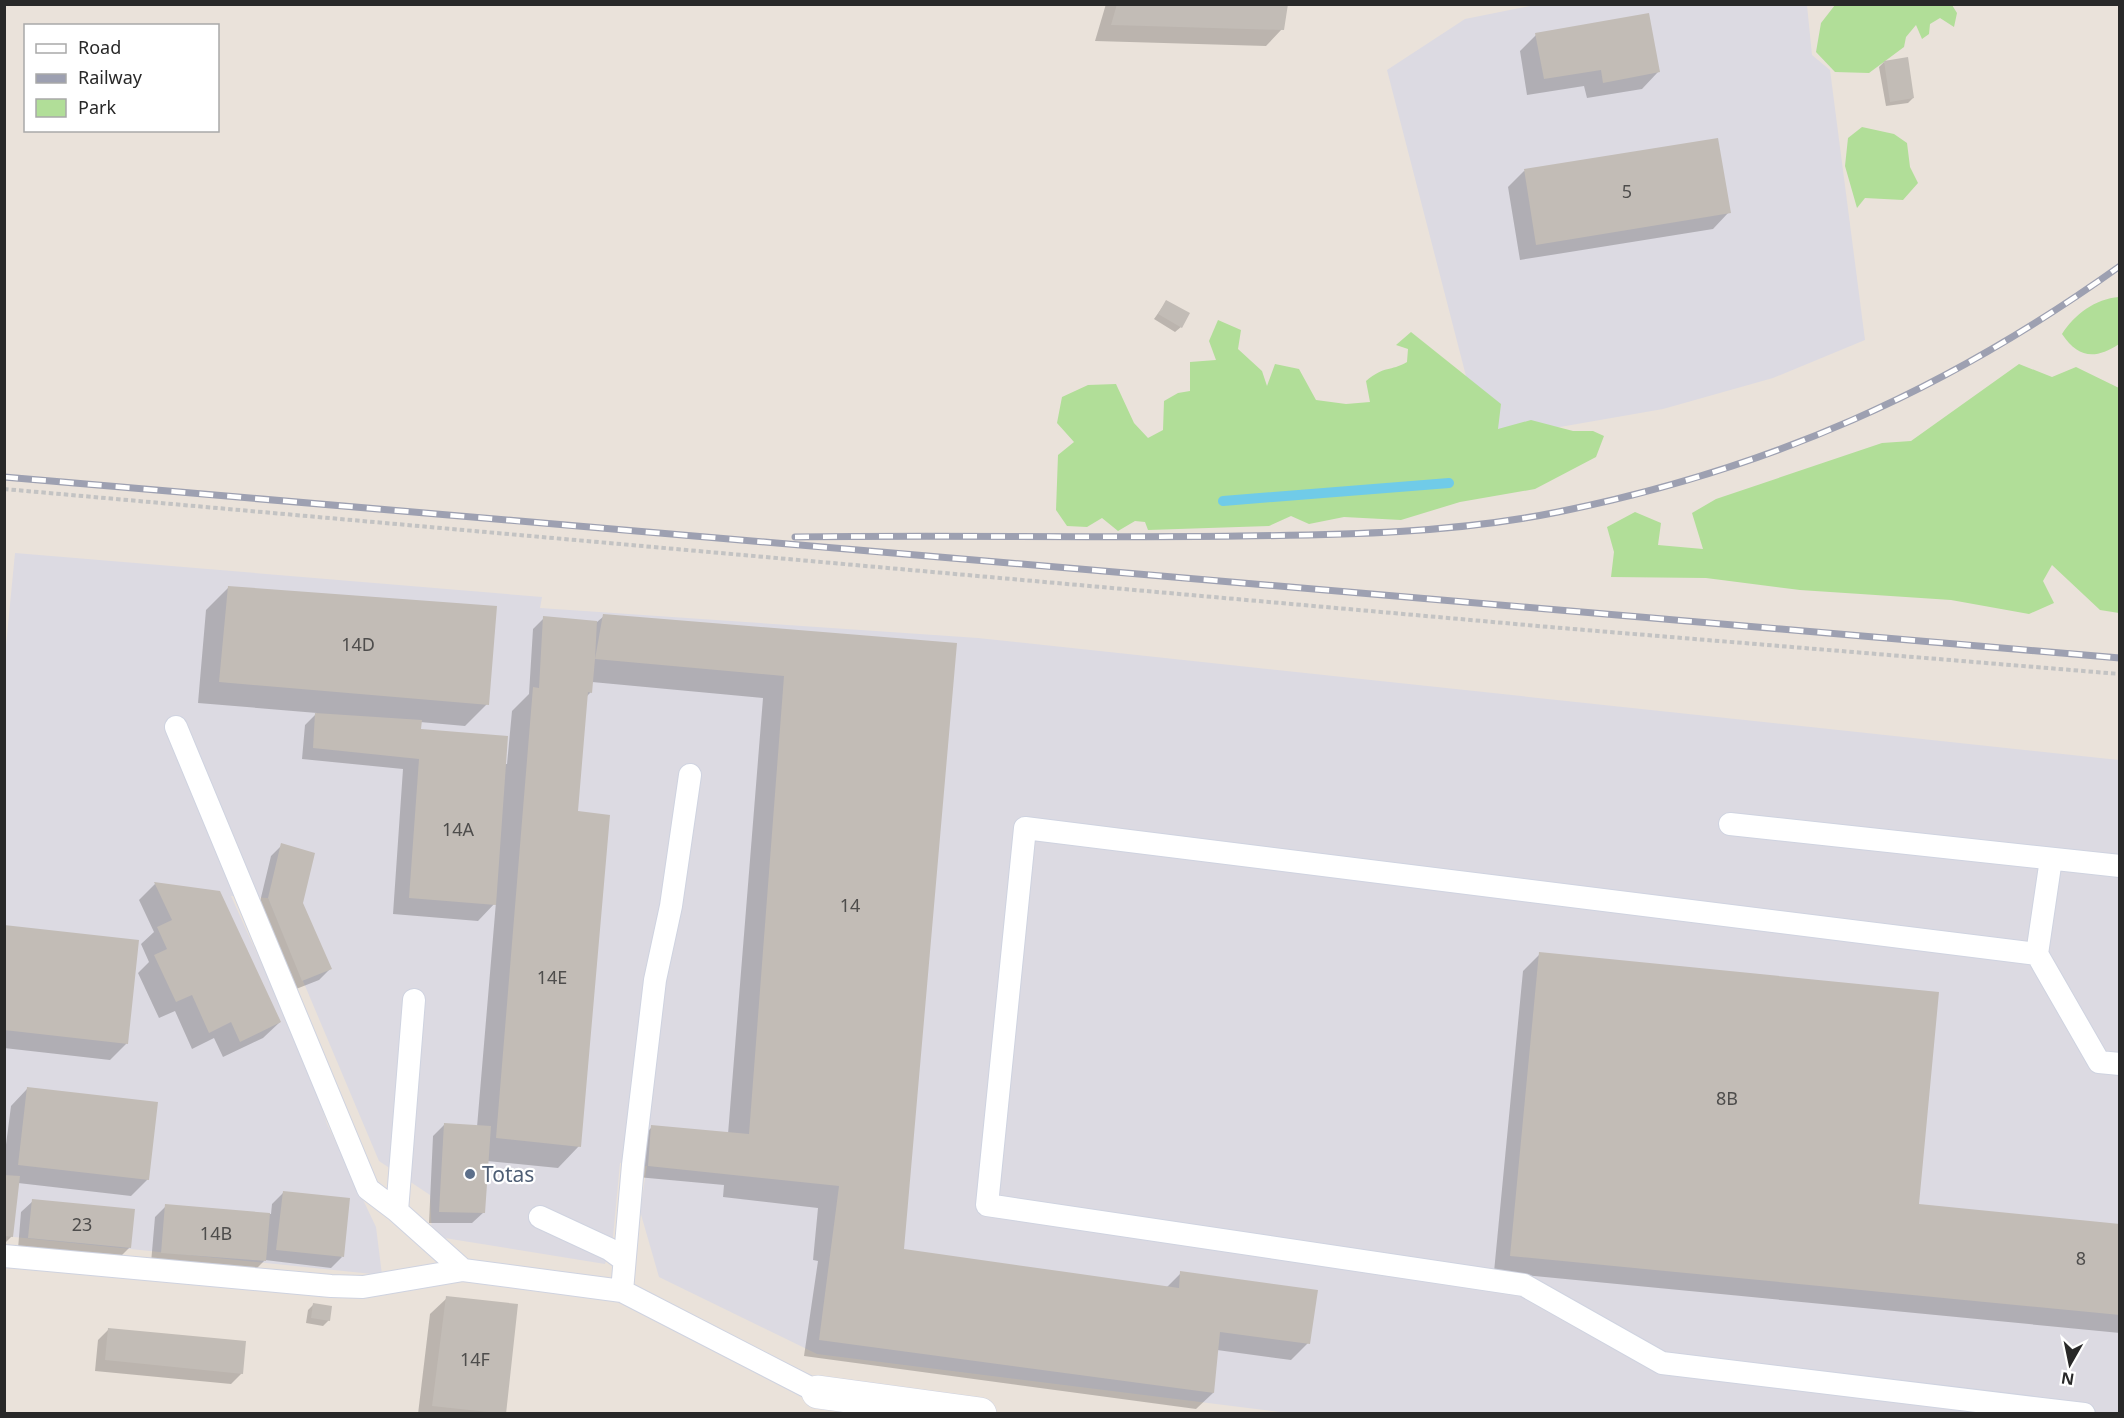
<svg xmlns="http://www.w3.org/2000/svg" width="2124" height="1418" viewBox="0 0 2124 1418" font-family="'Noto Sans',sans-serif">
<rect width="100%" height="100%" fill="#eae2da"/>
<!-- industrial -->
<path fill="#dcdae2" d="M1535,5H1807L1812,55L1830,70L1865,340L1773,378L1663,409L1486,440L1474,407L1387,70L1465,19Z
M15,553L542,597L540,608L978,638L2119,760V1413L1295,1414L817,1354L659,1277L640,1211L647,1166L620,1163L613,1237L605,1264L432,1236L430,1195L379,1161L268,898L231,896L310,1071L327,1124L376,1227L382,1275L5,1236L4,666Z"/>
<!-- green -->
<path fill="#b1de98" d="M1835,5H1952L1957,13L1954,27L1940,18L1930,24L1929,34L1922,39L1916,25L1906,37L1904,47L1869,73L1835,72L1816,52L1821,23Z
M1862,127L1894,134L1907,143L1910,167L1918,183L1903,200L1865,198L1857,208L1845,166L1848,138Z
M2119,297V344C2095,360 2078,358 2062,334C2075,314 2095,299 2119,297Z
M1218,320L1241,330L1238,349L1262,371L1267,386L1275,364L1299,369L1316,400L1346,404L1370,402L1366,381C1385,365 1390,372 1407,362L1408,349L1396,345L1411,332L1501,404L1498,429L1531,420L1573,431H1593L1604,436L1596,457L1535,489L1460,502L1401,520L1344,517L1309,524L1291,516L1269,526L1148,530L1145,522L1135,521L1118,531L1102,518L1087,527L1067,526L1056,510L1058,455L1074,442L1057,423L1062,397L1088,385L1116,384L1134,423L1148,438L1163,430L1164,401L1178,393L1190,391V362L1216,360L1209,341Z
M2019,364L2052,377L2076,367L2119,388V613L2100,610L2052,565L2043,581L2054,603L2029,614L1951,600L1800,590L1706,578L1611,577L1614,552L1607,527L1635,512L1661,523L1658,545L1703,549L1692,513L1716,499L1882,443L1911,441Z"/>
<!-- shadow -->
<path fill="#0003" d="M1106,4H1287L1282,29L1266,46L1095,41Z
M1536,35L1658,72L1642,89L1587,98L1584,86L1527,95L1520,51Z
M1884,62L1913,98L1908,103L1886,106L1879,67Z
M1524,171L1729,212L1713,229L1520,260L1508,187Z
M1166,302L1181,327L1175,332L1154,319Z
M228,588L487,704L465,726L420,722L419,731L504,764H507L512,711L529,694L533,629L544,618L597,622L604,616L955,644L901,1250L1166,1288L1181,1273L1308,1343L1291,1360L1217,1350L1213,1393L1196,1409L804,1356L818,1261L813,1260L818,1208L723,1197L724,1185L637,1177L641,1138L652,1127L728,1134L763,698L592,682L591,692L586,697L576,812L579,1146L558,1168L487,1161L484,1212L472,1223H429L433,1136L444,1125L477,1127L496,902L478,921L393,914L403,769L302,759L305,725L317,713L198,703L206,610Z
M282,845L302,903L330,969L319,980L291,991L258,910L271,856Z
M155,884L219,892L280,1022L263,1038L223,1057L214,1038L192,1049L175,1011L159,1018L138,973L149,962L141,944L154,932L139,900Z
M4,927L127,1043L110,1060L4,1048Z
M1540,954L1917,1206L2120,1225V1333L1494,1272L1523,971Z
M27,1089L148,1179L131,1196L18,1183L12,1236L4,1244V1160L11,1106Z
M283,1193L342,1257L331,1268L265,1260L253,1272L151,1263L155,1217L166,1206L271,1214L272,1204Z
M33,1201L130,1247L119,1258L18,1249L21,1212Z
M447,1298L504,1413L418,1414L430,1314Z
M314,1304L329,1320L323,1326L306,1323L308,1310Z
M109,1329L242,1373L231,1384L95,1371L98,1340Z"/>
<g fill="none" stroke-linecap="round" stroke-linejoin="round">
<!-- stream -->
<path stroke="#70cbe8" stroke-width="10" d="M1223,501L1449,483"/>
</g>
<!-- building -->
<path fill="#c2bcb6" d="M1117,4H1288L1284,30L1111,25Z
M1649,13L1660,72L1603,83L1601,70L1544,79L1535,33Z
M1908,57L1914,98L1890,102L1884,61Z
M1718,138L1731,213L1536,245L1524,169Z
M1166,300L1190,313L1182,328L1158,314Z
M228,586L497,606L489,705L219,682Z
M603,614L957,643L904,1249L1179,1288L1180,1271L1318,1290L1310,1344L1220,1332L1214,1393L819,1340L839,1186L648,1166L651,1125L749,1134L784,676L595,659L592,693L588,692L578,811L610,815L581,1147L496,1138L533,687L539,688L543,616L597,621L595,659Z
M315,713L422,720L421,729L508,736L496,905L409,898L419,759L313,748Z
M281,843L315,853L303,903L332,969L302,981L268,898Z
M154,882L220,891L281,1022L240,1042L231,1022L209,1033L192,995L176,1002L154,955L167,949L157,927L172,920Z
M4,925L139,940L128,1044L4,1030Z
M1539,952L1939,992L1919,1204L2120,1224V1315L1510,1256Z
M27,1087L158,1102L149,1180L18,1165Z
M444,1123L491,1126L485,1213L439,1212Z
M4,1175L20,1176L13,1237L4,1236Z
M283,1191L350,1198L344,1257L276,1250Z
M32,1199L135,1209L131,1248L28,1238Z
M165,1204L270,1213L266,1261L161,1253Z
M446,1296L518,1304L506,1414L432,1406Z
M313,1303L332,1306L330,1321L311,1318Z
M108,1328L246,1341L243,1374L105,1360Z"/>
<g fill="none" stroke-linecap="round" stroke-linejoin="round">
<defs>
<path id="service" d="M176,727L368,1189L397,1211
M1730,824L2120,866
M2037,954L2051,859
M414,1000L397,1211L463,1270
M540,1217L609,1249L624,1260
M4,1256L331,1286L363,1287L463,1270L622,1291L818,1392
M622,1291L633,1165L655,980L671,906L690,775
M2084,1414L1662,1363L1524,1285L987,1205L1025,828L2037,954L2099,1062L2120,1064"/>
<path id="minor" d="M818,1392L980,1414"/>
</defs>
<!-- service casing -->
<use href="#service" stroke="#cfd3e0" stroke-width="24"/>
<!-- minor casing -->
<use href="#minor" stroke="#cfd3e0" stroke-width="34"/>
<!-- path -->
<path stroke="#c3c3c3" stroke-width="4" stroke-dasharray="4.5 3" stroke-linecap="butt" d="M4,489L1549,627L2120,674"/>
<!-- service -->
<use href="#service" stroke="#fff" stroke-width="22"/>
<!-- minor -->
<use href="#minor" stroke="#fff" stroke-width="33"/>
<defs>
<path id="rail" d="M4,477L2120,658
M795,537C943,535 1091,538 1239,536C1345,535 1454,533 1558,512C1769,469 1944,392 2120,266"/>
</defs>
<!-- rail casing -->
<use href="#rail" stroke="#9da0b1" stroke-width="7"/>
<!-- rail -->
<use href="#rail" stroke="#fff" stroke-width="4.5" stroke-dasharray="14" stroke-linecap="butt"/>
</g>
<!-- markers -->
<circle fill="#5c6f8a" stroke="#fff" stroke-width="2" cx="470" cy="1174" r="6"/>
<g text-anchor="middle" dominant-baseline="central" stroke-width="4.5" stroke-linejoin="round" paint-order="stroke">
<!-- number labels -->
<g font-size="18" fill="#4e4d4c">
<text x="1627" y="191">5</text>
<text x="358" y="644">14D</text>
<text x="458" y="829">14A</text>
<text x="850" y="905">14</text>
<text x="552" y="977">14E</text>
<text x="1727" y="1098">8B</text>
<text x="82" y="1224">23</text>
<text x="216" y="1233">14B</text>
<text x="2081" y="1258">8</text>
<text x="475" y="1359">14F</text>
</g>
<!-- service labels -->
<g font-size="21" fill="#4e5e75" stroke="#fff" text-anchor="start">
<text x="482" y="1174">Totas</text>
</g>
</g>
<!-- border -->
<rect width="2124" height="1418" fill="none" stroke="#282828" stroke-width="12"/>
<!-- legend -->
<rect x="24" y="24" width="195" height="108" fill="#ffffff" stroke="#a9a9a9" stroke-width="1.5"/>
<rect x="36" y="44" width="30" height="9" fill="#ffffff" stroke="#a9a9a9" stroke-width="1.5"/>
<text x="78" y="54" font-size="18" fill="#282828">Road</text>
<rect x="36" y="74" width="30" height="9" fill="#9da0b1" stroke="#a9a9a9" stroke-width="1.5"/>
<text x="78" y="84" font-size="18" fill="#282828">Railway</text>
<rect x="36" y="99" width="30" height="18" fill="#b1de98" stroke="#a9a9a9" stroke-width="1.5"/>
<text x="78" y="114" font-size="18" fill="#282828">Park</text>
<!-- north arrow -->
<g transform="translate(2070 1364) rotate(189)" stroke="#ffffff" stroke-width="4.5" paint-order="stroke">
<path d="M0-4.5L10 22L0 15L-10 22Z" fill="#282828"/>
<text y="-9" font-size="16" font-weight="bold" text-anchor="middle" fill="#282828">N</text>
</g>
</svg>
